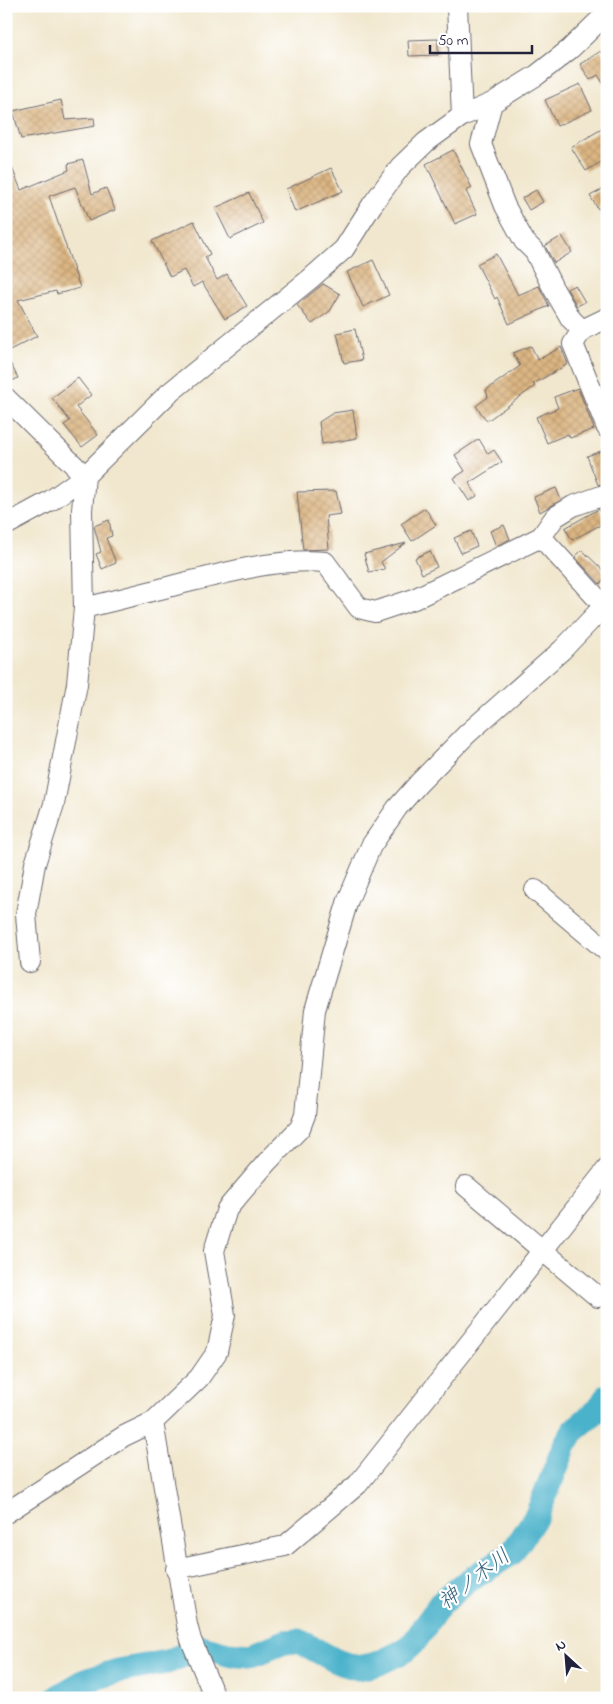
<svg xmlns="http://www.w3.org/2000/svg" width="613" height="1704" viewBox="0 0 613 1704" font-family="'Indie Flower','Klee One',sans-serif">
<defs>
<pattern id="building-cross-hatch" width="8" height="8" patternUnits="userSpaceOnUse" patternTransform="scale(1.25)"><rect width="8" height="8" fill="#dbb582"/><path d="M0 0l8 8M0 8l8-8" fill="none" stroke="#bc9b71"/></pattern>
</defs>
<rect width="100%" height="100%" fill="#fff"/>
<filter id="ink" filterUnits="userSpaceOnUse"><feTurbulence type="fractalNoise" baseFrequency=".02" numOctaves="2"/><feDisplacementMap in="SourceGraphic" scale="10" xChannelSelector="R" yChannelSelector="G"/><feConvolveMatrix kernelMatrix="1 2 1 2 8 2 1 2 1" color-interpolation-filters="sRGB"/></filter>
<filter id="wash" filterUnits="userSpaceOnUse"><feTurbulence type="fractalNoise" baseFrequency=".0096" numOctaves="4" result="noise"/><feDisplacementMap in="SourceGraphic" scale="20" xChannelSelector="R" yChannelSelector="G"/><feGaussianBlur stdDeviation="1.12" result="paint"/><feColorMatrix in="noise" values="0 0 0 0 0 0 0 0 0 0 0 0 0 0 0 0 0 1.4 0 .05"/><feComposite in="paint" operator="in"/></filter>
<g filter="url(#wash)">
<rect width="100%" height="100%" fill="#f1e7ce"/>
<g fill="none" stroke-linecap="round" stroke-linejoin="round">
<!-- river -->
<path stroke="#4cb2cb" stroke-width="25" d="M56,1698L85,1681L118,1671L167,1662L202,1647L228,1654L250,1656L285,1642L299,1641L338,1662L358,1668L377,1664L404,1651L415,1641L440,1604L468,1581L512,1553L537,1515L565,1445L574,1430L599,1409L607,1396"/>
</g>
<g id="blocks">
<!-- building -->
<path fill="url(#building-cross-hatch)" d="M438,39V55L409,56L408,40Z
M601,51L607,60V89L598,75L590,80L580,64Z
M580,84L592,110L557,126L545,100Z
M61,100L65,120L94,118L95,126L21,139L13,111Z
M607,126V158L586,171L571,147Z
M453,150L472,188L466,191L477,214L455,224L426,164Z
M6,153L21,190L69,170L68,164L83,160L92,194L106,188L115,210L89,221L75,187L49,196L80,288L57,294L56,291L18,300L37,336L6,352V274L9,273L6,260Z
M331,168L343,191L295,212L286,189Z
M607,187V204L598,209L590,196Z
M536,190L543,202L529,210L522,198Z
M249,193L263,223L230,239L215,208Z
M194,221L210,254L205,257L217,280L227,274L247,306L225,319L202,282L193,287L184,270L170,277L152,241Z
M562,236L572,252L554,263L545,246Z
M496,254L518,295L539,286L549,306L509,324L497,297L495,299L477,264Z
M373,260L389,295L363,307L347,272Z
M323,284L340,294L330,311L312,324L297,305Z
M575,285L585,302L577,306L567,289Z
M355,329L362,360L344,363L337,333Z
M531,346L538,360L561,347L568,364L533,384L535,386L487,421L476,406L488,397L486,390L520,366L513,353Z
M6,355L18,378L6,384Z
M78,378L91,395L76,407L98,435L82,447L64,425L70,421L52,398Z
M578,388L594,429L570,438L568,434L547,443L536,417L558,408L554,397Z
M353,410L357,438L322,444L319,422L333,413Z
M479,439L488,454L494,450L502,462L469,483L477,496L469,501L454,478L465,471L455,455Z
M607,449V482L598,485L587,456Z
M556,488L561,500L540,512L534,497Z
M336,491L341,514L326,516L329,549L303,550L297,492Z
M425,508L436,525L412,541L401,524Z
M599,509L606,522L572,540L565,528Z
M109,520L112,536L106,538L116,563L102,569L96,554L101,552L94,526Z
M504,525L510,539L496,546L490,531Z
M471,531L477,546L461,553L454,538Z
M406,543L381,562L385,569L369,572L364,554Z
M582,550L607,574L600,584L575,557Z
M430,551L437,567L422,574L415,558Z"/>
</g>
</g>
<g filter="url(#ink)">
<use href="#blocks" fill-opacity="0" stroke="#6a676e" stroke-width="1"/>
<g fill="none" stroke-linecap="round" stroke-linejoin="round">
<defs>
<path id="minor" d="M457,6L462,116
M492,103L481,144L505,206L524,241L535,252L553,288L571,319L582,330
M607,318L582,330L573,344L607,428
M6,398L85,476L82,510L84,608L77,684L54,804L35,864L26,914L30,962
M6,525L50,501L85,476L168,394L310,279L344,249L372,205L400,167L426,142L462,116L492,103L537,75L570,49L607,13
M84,608C122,599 159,589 196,580C238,570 283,558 325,562L359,608L375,612L414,599L541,537L555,517L573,506L607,494
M535,890L607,951
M466,1186L598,1297
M153,1422L187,1625L191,1640L215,1698
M6,1513L124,1436L153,1422L199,1378L217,1352L225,1315L214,1251L227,1209L267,1162L300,1128L305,1115L315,1010L348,900L371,846L397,808L419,783L467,734L562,650L604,606L541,537
M176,1569L285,1546L358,1484L607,1169"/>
</defs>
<!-- minor casing -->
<use href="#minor" stroke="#6a676e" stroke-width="22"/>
<!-- minor -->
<use href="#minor" stroke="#fff" stroke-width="20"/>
</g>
</g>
<g text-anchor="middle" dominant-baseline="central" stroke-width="4.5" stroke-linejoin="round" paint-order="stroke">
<!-- water labels -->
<g font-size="21" font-style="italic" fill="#35637c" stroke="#fff">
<text transform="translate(475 1580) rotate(-38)">神ノ木川</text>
</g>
</g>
<!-- margin -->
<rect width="613" height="1704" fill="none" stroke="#fff" stroke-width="25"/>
<!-- north arrow -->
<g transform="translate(566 1656) rotate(334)" stroke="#ffffff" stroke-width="4" paint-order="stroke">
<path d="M0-4L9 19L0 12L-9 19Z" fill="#22223b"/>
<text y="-8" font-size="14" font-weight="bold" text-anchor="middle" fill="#22223b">N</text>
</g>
<!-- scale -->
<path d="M430 45v8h102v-8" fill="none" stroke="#22223b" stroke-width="2.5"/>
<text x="438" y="45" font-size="15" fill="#22223b" stroke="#ffffff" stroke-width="4" paint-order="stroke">50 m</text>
</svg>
